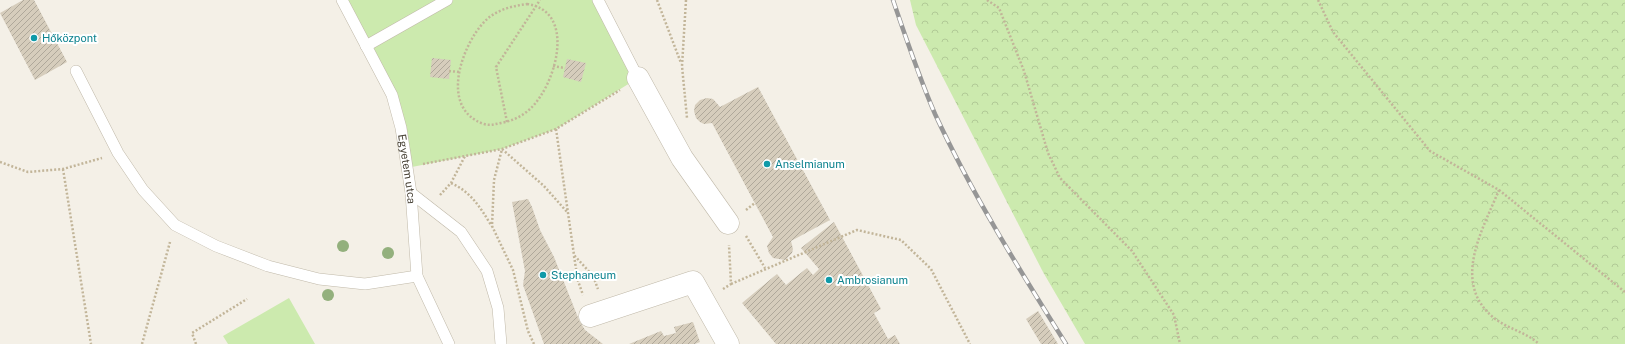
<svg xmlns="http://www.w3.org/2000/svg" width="1625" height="344" viewBox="0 0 1625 344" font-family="'Public Sans',sans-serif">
<defs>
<pattern id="forest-crowns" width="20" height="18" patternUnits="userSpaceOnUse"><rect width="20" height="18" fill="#cceaae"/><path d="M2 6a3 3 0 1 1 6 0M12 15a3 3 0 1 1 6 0" fill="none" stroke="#b1ca96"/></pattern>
<pattern id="building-hatch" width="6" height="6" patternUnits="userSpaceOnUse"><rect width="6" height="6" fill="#d6cdbc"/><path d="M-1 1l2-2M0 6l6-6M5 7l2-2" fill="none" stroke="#afa89a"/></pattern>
</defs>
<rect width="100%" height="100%" fill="#f4f0e7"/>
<!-- green -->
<path fill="#cceaae" d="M341,0H598L638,78L556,129L502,149L407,168L392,95Z
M289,298L315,344H228L223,336Z"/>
<!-- forest -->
<path fill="url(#forest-crowns)" d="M910,0H1625V344H1085L1043,272L916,25Z"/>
<!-- building -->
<path fill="url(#building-hatch)" d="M23,0H34L67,62L35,80L0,13Z
M432,58L451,60L449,79L430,77Z
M567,59L586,63L581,82L563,77Z
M758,87L830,220L791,241L793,249L792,253L785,260L773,258L769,253L767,246L773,237L712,123L704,124L700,122L696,118L694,111L695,105L700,100L707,98L713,99L720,107Z
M528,199L532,207L540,230L554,257L579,320L585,330L603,344H544L523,285L525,271L512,202Z
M834,222L881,309L874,313L888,339L895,335L900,344H776L742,303L777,274L786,285L807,268L813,275L819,269L801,248Z
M1038,311L1058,344H1041L1026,319Z
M693,322L700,342L695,344H629L661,331L664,336L676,333L674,327Z"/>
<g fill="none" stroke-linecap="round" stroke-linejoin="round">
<defs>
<g id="lane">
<path id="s1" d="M342,0L392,95L401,128L411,193L417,276L449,344"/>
<path d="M598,0L638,78"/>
<path d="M366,46L447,0"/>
<path d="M76,71L118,153L143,190L175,225L216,246L268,266L319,279L365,284L417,276"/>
<path d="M411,193L461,232L487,271L498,308L501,344"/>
</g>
<path id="street" d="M638,78L682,158L728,223
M590,316L693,282L728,344"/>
</defs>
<!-- lane casing -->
<use href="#lane" stroke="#c0b9a9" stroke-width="12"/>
<!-- street casing -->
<use href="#street" stroke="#c0b9a9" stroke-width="23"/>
<!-- path -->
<path stroke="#c2b599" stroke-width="2.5" stroke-dasharray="2 2" stroke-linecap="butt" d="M657,0L681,63
M686,0L682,66L687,118
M987,0L999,8L1024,71L1048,153L1060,178L1132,251L1174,315L1180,344
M1318,0L1333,32L1430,151L1499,190C1482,231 1451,283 1494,318C1508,329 1526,332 1539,344
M527,4C577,11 556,84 531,108C523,116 512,121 501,123C495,124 490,126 484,124C439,109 461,46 485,21C496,10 512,6 527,4Z
M553,66L565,68
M449,71L459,72
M507,122L496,67L540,0
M556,129L574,255L593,276L598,289
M0,162L28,172L63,169L102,158
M423,164L502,149L556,129L620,90
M63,169L91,344
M451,183C471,192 480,207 491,225
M1499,190L1625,292
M440,195L451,183L465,156
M746,210L755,203
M746,236L765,268
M574,256L578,281L583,295
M731,284L857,230L901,240L931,269L970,344
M723,289L731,284L729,245
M142,344L170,242
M196,344L192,333L247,299
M534,344L528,331L513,270L492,226L494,180L502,149L544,186L567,212"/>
<!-- lane -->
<use href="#lane" stroke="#fff" stroke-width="11"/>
<!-- street -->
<use href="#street" stroke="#fff" stroke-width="22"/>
<defs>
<path id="rail" d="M893,0C906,38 919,77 935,114C972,194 1019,269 1066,344"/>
</defs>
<!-- rail casing -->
<use href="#rail" stroke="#969696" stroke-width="4.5"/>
<!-- rail -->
<use href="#rail" stroke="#fff" stroke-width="3" stroke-dasharray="9" stroke-linecap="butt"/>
</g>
<!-- trees -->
<g fill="#93b07d">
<circle cx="343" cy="246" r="6"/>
<circle cx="388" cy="253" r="6"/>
<circle cx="328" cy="295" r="6"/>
</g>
<!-- markers -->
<g fill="#0f9aa8" stroke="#fff" stroke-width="1.5">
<circle cx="34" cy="38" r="4"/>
<circle cx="767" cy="164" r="4"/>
<circle cx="543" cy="275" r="4"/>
<circle cx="829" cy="280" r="4"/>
</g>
<g text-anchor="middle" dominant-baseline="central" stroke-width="4" stroke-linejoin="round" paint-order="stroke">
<!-- culture labels -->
<g font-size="11" fill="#0d838f" stroke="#fff" text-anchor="start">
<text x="42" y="38">Hőközpont</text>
<text x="775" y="164">Anselmianum</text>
<text x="551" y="275">Stephaneum</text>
<text x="837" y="280">Ambrosianum</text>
</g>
<!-- street labels -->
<g font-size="11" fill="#474135" stroke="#fff">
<text stroke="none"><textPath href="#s1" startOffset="183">Egyetem utca</textPath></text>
</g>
</g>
</svg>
